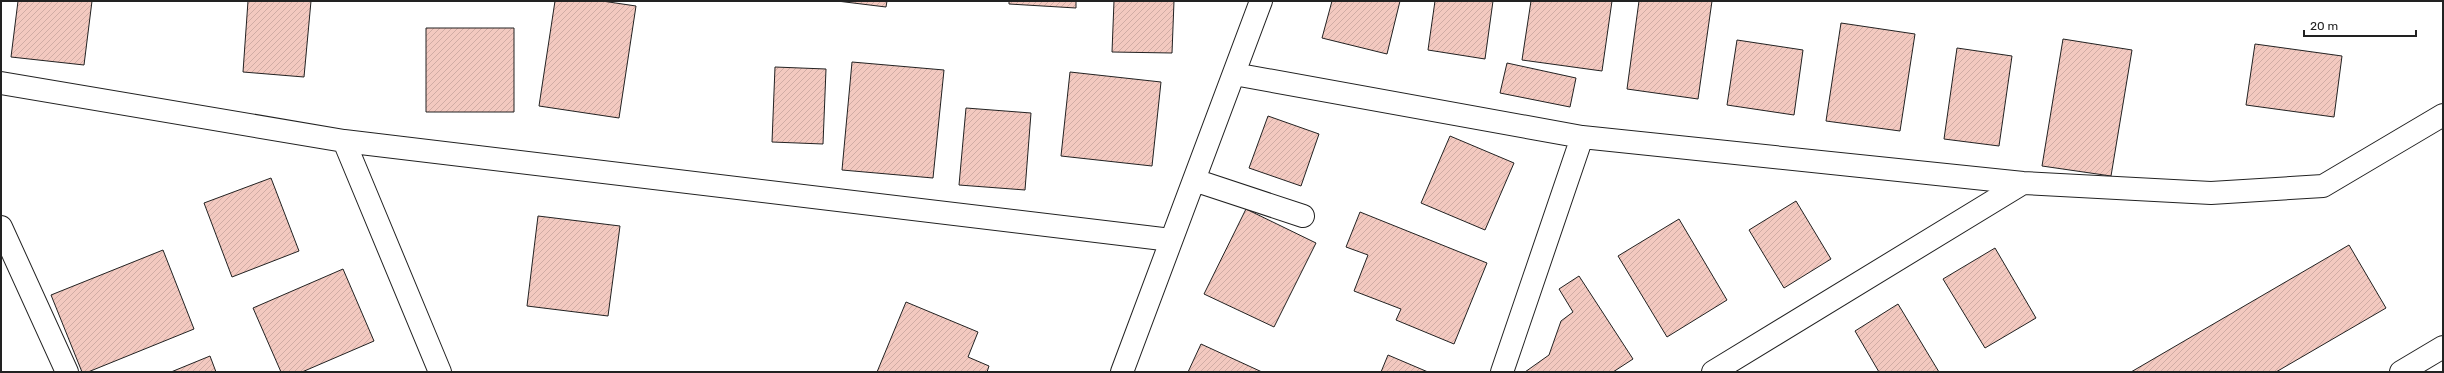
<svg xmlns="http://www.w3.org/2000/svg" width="2444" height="373" viewBox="0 0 2444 373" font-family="Rubik,sans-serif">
<defs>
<pattern id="building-hatch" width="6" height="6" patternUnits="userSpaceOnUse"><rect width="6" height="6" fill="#f3c9c0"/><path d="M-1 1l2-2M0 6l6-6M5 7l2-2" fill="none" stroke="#d0aca5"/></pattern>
</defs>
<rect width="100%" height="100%" fill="#fff"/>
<!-- building -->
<path fill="url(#building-hatch)" stroke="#222" d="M18,1H92L84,65L11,57Z
M248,1H311L304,77L243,72Z
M555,1H602L636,6L619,118L539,106Z
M837,1H887L886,7Z
M1009,1H1076V8L1009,4Z
M1114,1H1174L1172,53L1112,52Z
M1332,1H1400L1387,54L1322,38Z
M1435,1H1493L1485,59L1428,50Z
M1531,1H1612L1602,71L1522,60Z
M1639,1H1712L1698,99L1627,89Z
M1841,23L1915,34L1900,131L1826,121Z
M426,28H514V112H426Z
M2063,39L2132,50L2111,176L2042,166Z
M1737,40L1803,50L1794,115L1727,105Z
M2255,44L2342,56L2334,117L2246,105Z
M1957,48L2012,56L1999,146L1944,139Z
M852,62L944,70L933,178L842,170Z
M1507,63L1576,78L1570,107L1500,93Z
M775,67L826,69L823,144L772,142Z
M1070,72L1161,82L1152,166L1061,156Z
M966,108L1031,113L1025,190L959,185Z
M1268,116L1319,134L1301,186L1249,168Z
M1450,136L1514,163L1485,230L1421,203Z
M271,178L299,251L232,277L204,203Z
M1796,201L1831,259L1784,288L1749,230Z
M1246,209L1316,243L1274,327L1204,294Z
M1360,212L1487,263L1454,344L1396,320L1401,309L1354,291L1368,255L1346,247Z
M538,216L620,226L608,316L527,306Z
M1679,219L1727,300L1667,337L1618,256Z
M2349,245L2386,308L2276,372H2131Z
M1995,248L2036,318L1985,348L1943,279Z
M163,250L194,329L88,372H82L51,295Z
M343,269L374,341L302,372H281L253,308Z
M1579,276L1633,359L1613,372H1525L1549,355L1561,321L1573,312L1559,289Z
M906,302L978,332L968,357L989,366L987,372H877Z
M1898,304L1939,372H1879L1855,331Z
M1201,344L1262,372H1188Z
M1388,355L1428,372H1381Z
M210,356L216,372H171Z"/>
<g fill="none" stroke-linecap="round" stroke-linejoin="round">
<defs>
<path id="minor" d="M1234,74L1582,137L2023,183L2211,193L2323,186L2443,115
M1,83L344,141L1171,240
M344,141L440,372
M1194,180L1303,216
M1,227L67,372
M1122,372L1261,1
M1502,372L1582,137
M1713,372L2023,183"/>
<path id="highway" d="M2401,372L2443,347"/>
</defs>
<!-- minor casing -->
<use href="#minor" stroke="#222" stroke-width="24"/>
<!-- highway casing -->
<use href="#highway" stroke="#222" stroke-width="24"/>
<!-- minor -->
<use href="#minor" stroke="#fff" stroke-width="22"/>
<!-- highway -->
<use href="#highway" stroke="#fff" stroke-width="22"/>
</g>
<!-- border -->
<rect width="2444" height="373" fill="none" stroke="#222222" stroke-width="4"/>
<!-- scale -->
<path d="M2304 30v6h112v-6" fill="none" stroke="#222222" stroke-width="2"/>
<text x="2310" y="30" font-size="12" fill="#222222" stroke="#ffffff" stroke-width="3" paint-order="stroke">20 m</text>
</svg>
